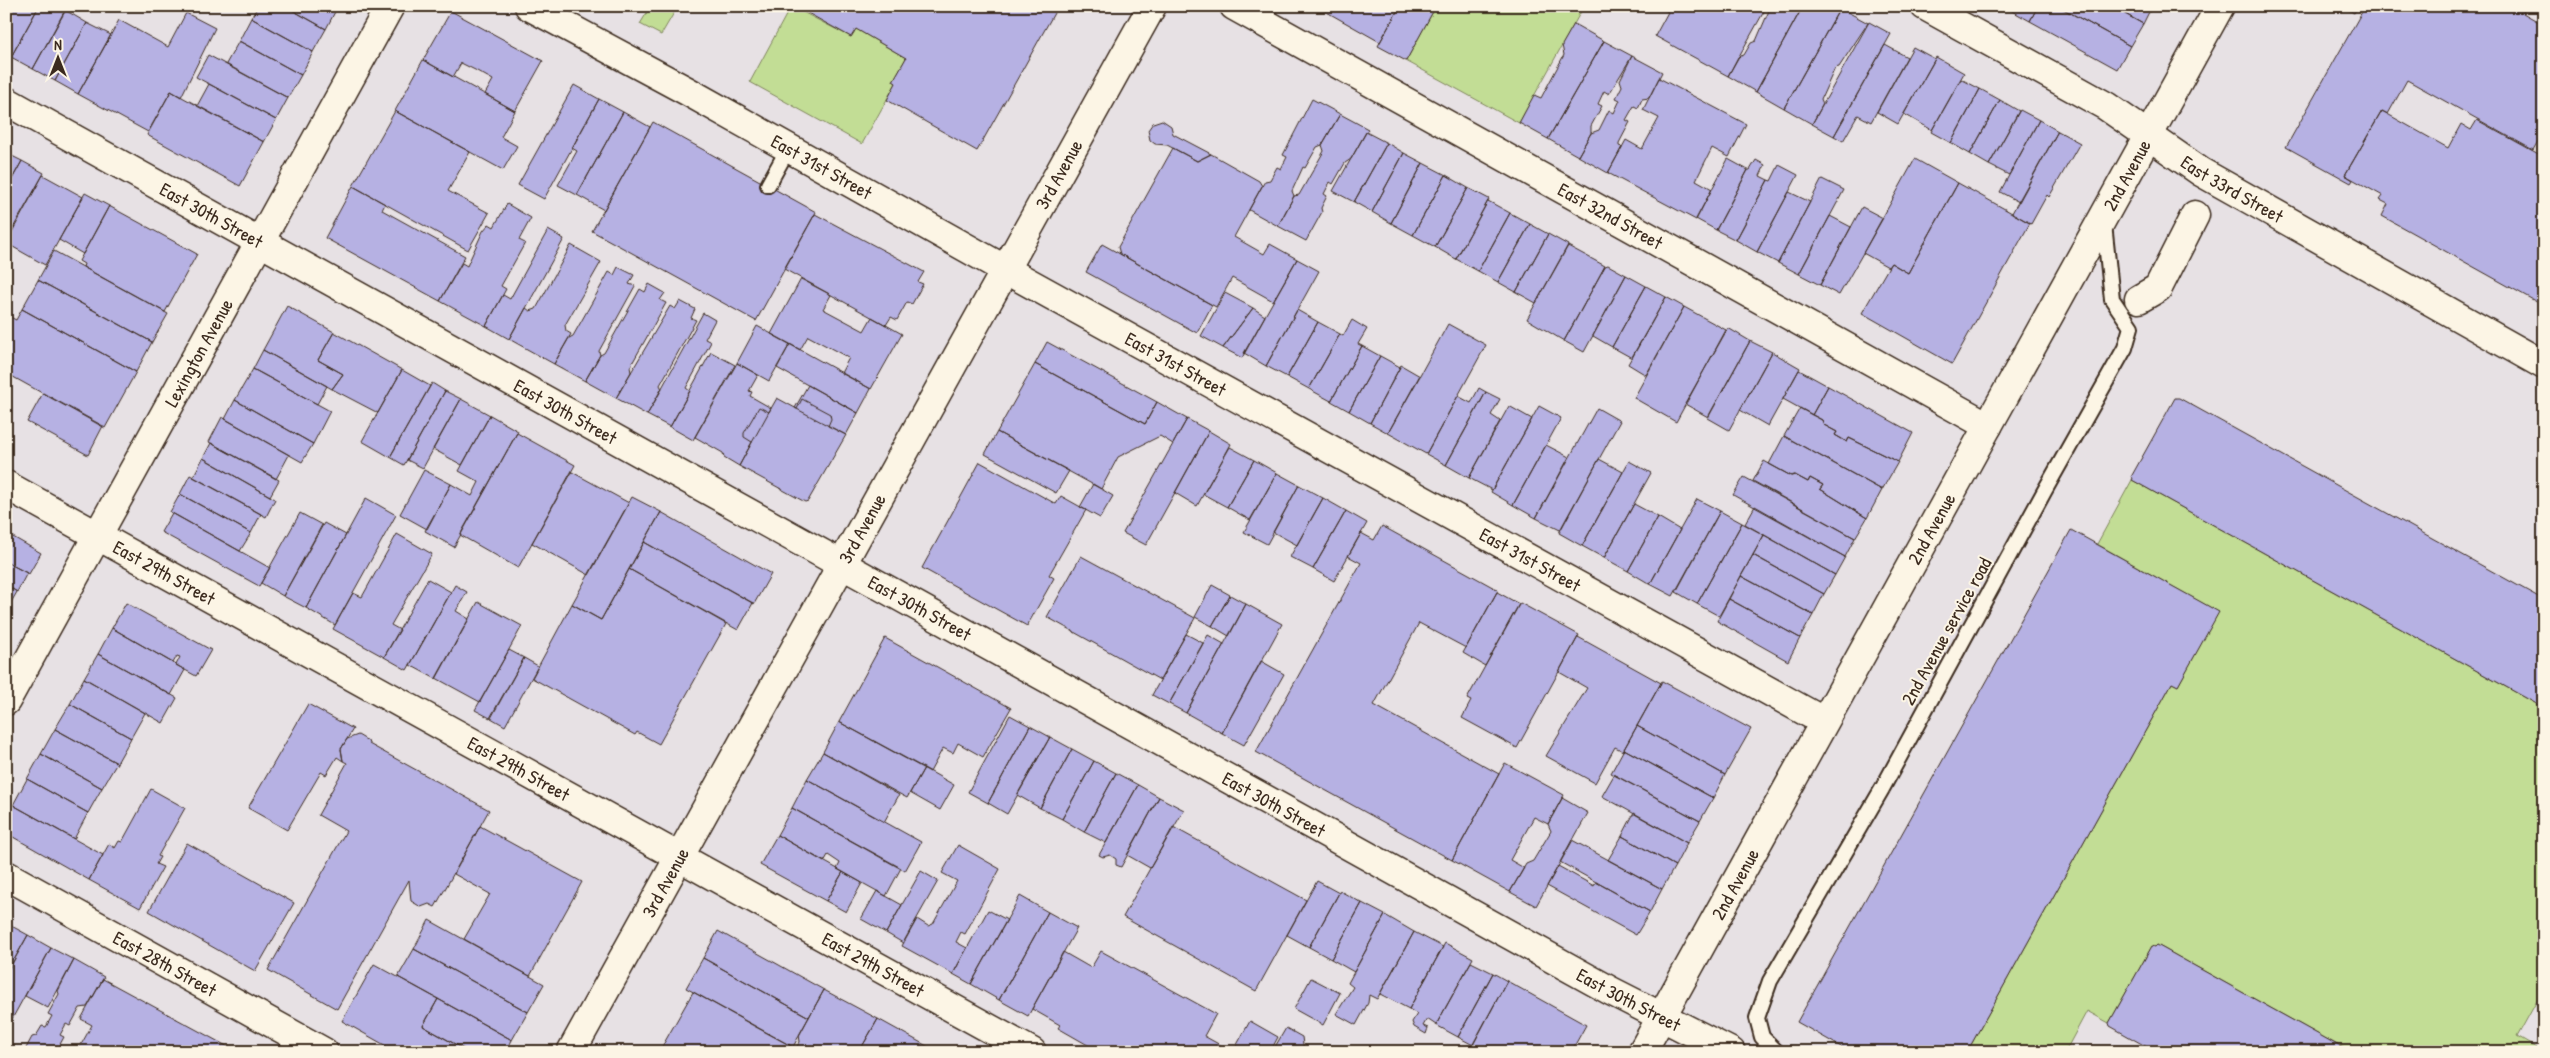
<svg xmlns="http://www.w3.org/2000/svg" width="2550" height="1058" viewBox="0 0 2550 1058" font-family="'Patrick Hand',sans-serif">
<rect width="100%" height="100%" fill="#e7e1e4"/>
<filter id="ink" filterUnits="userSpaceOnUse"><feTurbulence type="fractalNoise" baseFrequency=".02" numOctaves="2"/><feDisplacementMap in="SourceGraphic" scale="10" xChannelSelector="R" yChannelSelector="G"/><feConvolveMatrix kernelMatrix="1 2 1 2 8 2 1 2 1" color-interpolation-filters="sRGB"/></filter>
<g filter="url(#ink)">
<!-- green -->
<path fill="#c2dd95" stroke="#7e845a" d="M651,6H678L661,35L640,24Z
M791,6L851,37L856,29L906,58L893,81L896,83L862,144L750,82Z
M1436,6H1584L1519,123L1406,61Z
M2132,480L2544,708V988L2517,1037L2543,1052H2350L2157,945L2155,947L2152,946L2109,1023L2087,1011L2065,1052H1967L2172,683L2178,686L2218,612L2097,544Z"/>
<!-- building -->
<path fill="#b6b1e3" stroke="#3b2a1e" d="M10,6H39L11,57L6,55V13Z
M39,6H68L33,69L11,57Z
M258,6H285L326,29L313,52L251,18Z
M285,6H338L326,29Z
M795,6H1058L977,151L887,100L896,83L893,81L906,58L856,29L851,37Z
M1316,6H1400L1380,42Z
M1400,6H1436L1406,61L1378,46Z
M1658,6H1767L1728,76L1655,36L1668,12Z
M1771,6H1803L1756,92L1728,76L1738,57L1744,55L1751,43L1756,41Z
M1803,6L1840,8L1784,108L1756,92Z
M2003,6H2038L2030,21Z
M2038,6H2058L2130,46L2117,69L2030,21Z
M2058,6H2111L2143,24L2130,46Z
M2111,6H2152L2143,24Z
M2342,6H2526L2523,13L2544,25V131L2533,150L2407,80L2388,114L2382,111L2345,175L2353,180L2351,183L2286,147L2363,10L2358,7L2354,13Z
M1840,8L1868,23L1839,67L1835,68L1821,99L1823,104L1812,124L1784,108Z
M65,10L87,23L55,81L33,69Z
M451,11L543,61L515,111L485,94L493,80L477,71L461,63L453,77L423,60Z
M186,13L215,28L181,97L171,91L148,132L78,94L119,20L168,47Z
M251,18L313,52L301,75L239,41Z
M1869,22L1891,34L1834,136L1812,124Z
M87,23L111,35L78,94L55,81Z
M1574,24L1604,41L1548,139L1519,123L1534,95L1541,98L1564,55L1562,45Z
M239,41L301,75L288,98L226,64Z
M1604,41L1632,56L1609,94L1604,91L1598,104L1602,106L1591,126V133L1578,156L1548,139Z
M1885,45L1907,57L1871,122L1858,115L1843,141L1834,136Z
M1913,47L1935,59L1898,124L1877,112Z
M208,55L288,98L276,120L196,77Z
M1632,56L1662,72L1649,98L1642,99L1638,108L1634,106L1626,120L1630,122L1619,143V146L1622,147L1608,173L1578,156L1591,133L1599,130L1609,110L1614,113L1620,100L1616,98L1622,86L1620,80Z
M1936,57L1964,73L1932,130L1904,114Z
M423,60L515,111L501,137L517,146L503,170L395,111Z
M1659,78L1746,124L1729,157L1712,148L1696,180L1712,189L1696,220L1608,173L1626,140L1642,149L1659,118L1643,110Z
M1961,79L1980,89L1951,143L1931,132Z
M209,84L276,120L264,142L197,106Z
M574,85L599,99L544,199L518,185Z
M1980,89L2000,100L1970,154L1951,143Z
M171,91L264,142L240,186L147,135Z
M599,99L623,112L577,195L558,185L577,151L572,148Z
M1312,99L1340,114L1322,145L1317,147L1305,168L1303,167L1292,191L1294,196L1278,226L1249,210L1265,181L1270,180L1277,167L1281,169L1287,157L1283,155Z
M2000,100L2019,111L1989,165L1970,154Z
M2020,110L2039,120L2009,175L1989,165Z
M395,111L470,152L448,191L489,213L468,250L353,186Z
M2382,111L2448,148L2461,124L2471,130L2477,120L2544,157V306L2382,216L2388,204L2380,200L2383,196L2345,175Z
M623,112L650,127L604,210L577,195Z
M1340,114L1368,129L1351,159L1345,163L1333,184L1330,182L1324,194L1327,196L1321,208L1322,212L1306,241L1278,226L1294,196L1299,195L1324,151L1322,145Z
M1162,120L1171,126L1173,134L1211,154L1197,161L1167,145L1155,144L1150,140L1148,130L1153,123Z
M2039,120L2058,131L2019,202L2000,192Z
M653,122L816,212L756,321L592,231Z
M2058,131L2080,143L2049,197L2047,195L2031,224L2012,213Z
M1366,132L1387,143L1354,202L1333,191Z
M1387,143L1404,153L1372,212L1354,202Z
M1173,148L1197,161L1211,154L1259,181L1262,186L1234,237L1264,254L1270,244L1297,259L1273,301L1232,278L1216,307L1120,254L1118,247Z
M6,153L22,161L6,190Z
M1404,153L1423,163L1391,223L1372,212Z
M1728,159L1748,170L1716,230L1696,219Z
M1915,159L1958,183L1908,273L1891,263L1888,267L1863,253Z
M1756,160L1765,165L1760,176L1768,180L1736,240L1716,230L1748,170H1750Z
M22,161L44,173L8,237L6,236V190Z
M1423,163L1446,175L1413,235L1391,223Z
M1779,165L1798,175L1757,252L1736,240L1768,180L1771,181Z
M43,175L83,197L45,265L6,243Z
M1446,175L1468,188L1435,247L1413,235Z
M1822,179L1844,190L1799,274L1778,263Z
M1958,183L2030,223L1952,364L1862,313L1891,263L1908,273Z
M353,186L385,204L382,210L465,256L440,301L325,238Z
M1468,188L1489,199L1456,259L1435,247Z
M1789,192L1810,202L1778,263L1757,252Z
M85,193L109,206L83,254L59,240Z
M1488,201L1510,213L1478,271L1456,259Z
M507,204L531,218L519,240L525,243L501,286L506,289L486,326L440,301L462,263L467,266L483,231L489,224L494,227Z
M109,206L197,254L165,312L83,267L84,264L79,261Z
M1862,207L1883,218L1839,295L1820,285Z
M1510,213L1530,224L1498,282L1478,271Z
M815,214L924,272L918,282L923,284L912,304L907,302L897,320L891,317L886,325L784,269Z
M1830,216L1851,227L1820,285L1799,274Z
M1530,224L1548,234L1516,292L1498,282Z
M548,230L564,239L509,339L486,326L503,295L510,299Z
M1548,234L1568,245L1536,303L1516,292Z
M1102,244L1212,305L1197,333L1086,272Z
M571,245L601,262L565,325L566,331L571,334L554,364L509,339L526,308L530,311L536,309Z
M1568,246L1605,266L1564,341L1527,319Z
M54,251L168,314L152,342L38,280Z
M1297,259L1319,271L1266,366L1244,353Z
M1608,265L1626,275L1584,352L1564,341L1605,266Z
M618,267L634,275L629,284L635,286L599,351L600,355L585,381L554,364L569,338L573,336L609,272L614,275Z
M1626,275L1646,286L1612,347L1593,336Z
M801,279L831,295L823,309L864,331L872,317L902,334L871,389L841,373L849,358L808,336L800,350L771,334Z
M38,280L152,342L136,372L22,309Z
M649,284L665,293L660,300L666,303L630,367L631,372L616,398L585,381L600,355L604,353L640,289L645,292Z
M1646,286L1666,297L1632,358L1612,347Z
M1225,293L1253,308L1223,348L1201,336Z
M1666,297L1684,307L1646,375L1628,364Z
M680,301L695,309L691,318L696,320L660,385L662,389L647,415L616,398L670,306L675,309Z
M287,306L334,332L318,360L343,374L332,389L263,350Z
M1684,307L1726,330L1676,422L1634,398Z
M1253,308L1265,316L1242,358L1223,348Z
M22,309L136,372L105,428L6,373V315L16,320Z
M1297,310L1318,322L1287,377L1266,366Z
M703,313L715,320L705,339L711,342L686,388L690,391L670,427L647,415Z
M1352,320L1367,329L1358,344L1362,346L1331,401L1309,389L1340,334L1343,336Z
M1318,322L1340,334L1309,389L1287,377Z
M1448,324L1486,345L1426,454L1388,433Z
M757,326L790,344L769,381L737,363Z
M1728,328L1750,341L1708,417L1685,404Z
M334,332L402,370L378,413L332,389L343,374L318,360Z
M1750,341L1772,352L1729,430L1708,418Z
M1047,342L1157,402L1145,424L1035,364Z
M790,344L871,389L858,413L777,368Z
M1362,346L1380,356L1349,411L1331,401Z
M263,350L327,386L317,404L253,369Z
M711,352L735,365L693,440L670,427Z
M1772,352L1800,368L1768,426L1740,410Z
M1380,356L1400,367L1370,423L1349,411Z
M737,363L758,375L749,391L752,392L750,396L771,408L739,466L724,457L723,453L695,437Z
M1035,364L1145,424L1157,402L1187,419L1173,444L1160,436L1118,457L1101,489L997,432Z
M1401,365L1420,376L1388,433L1370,423Z
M253,369L330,411L313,444L235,400Z
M402,370L430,386L390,457L362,441Z
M1799,370L1828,386L1812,415L1783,399Z
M432,383L445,391L404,465L390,457Z
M808,385L858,413L846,435L795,408Z
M1828,386L1913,433L1898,462L1849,438L1847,442L1835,435L1837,432L1824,425L1822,420L1812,415Z
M1479,388L1486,392L1446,465L1426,454L1458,396L1471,403Z
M445,391L461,399L423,468L407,460Z
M1486,392L1500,399L1491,415L1500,421L1469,478L1446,465Z
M43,393L103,426L88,455L27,422Z
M777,398L797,409L802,399L830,414L831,419L828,426L846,435L808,501L805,502L739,466L752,442L744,437V433L759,407L769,412Z
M2175,398H2179L2544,600V708L2132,480L2133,478L2131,477Z
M461,399L490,415L462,465L433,449Z
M235,400L313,444L302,462L225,419Z
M1509,406L1532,419L1492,490L1469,478Z
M1539,406L1561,418L1513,505L1491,492Z
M1597,408L1620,421L1560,530L1536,518Z
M1800,408L1822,420L1824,425L1837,432L1835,435L1847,442L1849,438L1898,462L1882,490L1784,436Z
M490,415L518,431L454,547L425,531L451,484L472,496L479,482L459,471Z
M222,417L289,455L276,479L209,442Z
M1187,419L1209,431L1146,545L1123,533Z
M1209,431L1231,444L1197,506L1175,493Z
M997,432L1069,471L1056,493L985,454Z
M517,433L575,465L518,568L460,535Z
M1784,436L1882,490L1867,518L1820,489L1823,485L1810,478L1808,482L1795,475L1791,476L1769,464Z
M211,443L279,480L270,496L203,458Z
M1546,445L1569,457L1536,518L1513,505Z
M1230,447L1254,460L1227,507L1203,494Z
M203,458L275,499L266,517L193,477Z
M1599,459L1623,472L1582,546L1559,533Z
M1254,460L1277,473L1250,520L1227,507Z
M1629,461L1651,473L1604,558L1582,546Z
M1764,461L1791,476L1795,475L1808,482L1810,478L1823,485L1820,489L1867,518L1855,538L1753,481Z
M980,462L1056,504L1061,496L1086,510L1049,575L1054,578L1027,626L922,568Z
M424,470L451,484L427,529L400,514Z
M572,472L629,503L589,575L532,543Z
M1277,473L1299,485L1267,544L1244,532Z
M190,475L261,514L251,533L180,494Z
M1744,477L1855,538L1845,557L1733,495Z
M1093,484L1113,496L1100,518L1080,507Z
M1299,485L1323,498L1297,545L1273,532Z
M180,494L251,533L240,551L170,512Z
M632,497L661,512L601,620L572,604Z
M366,498L396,515L335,625L306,608Z
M1323,498L1346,511L1313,569L1290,557Z
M1697,499L1720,511L1673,596L1650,584Z
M1634,504L1658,517L1628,571L1604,558Z
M1755,506L1845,557L1835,575L1745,524Z
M1346,511L1367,523L1334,581L1313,569Z
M1720,511L1742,523L1697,604L1676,592Z
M661,512L771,574L754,604L644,542Z
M172,513L270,568L259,586L161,532Z
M300,513L322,525L283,596L261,583Z
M1658,517L1680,530L1650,584L1628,571Z
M324,523L346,535L306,608L283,596Z
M1742,523L1764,535L1719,616L1697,604Z
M1382,526L1498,590L1466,648L1419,623L1374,705L1499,774L1452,860L1256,752L1361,563L1348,556L1361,533L1374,540Z
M2071,530L2219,612L2178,686L2172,683L1967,1052H1850L1797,1022Z
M6,533L41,553L29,574L6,562Z
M397,534L432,554L391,625L400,630L384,657L333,629L353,593L362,597Z
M1764,535L1835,575L1824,594L1753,555Z
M644,542L753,603L738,630L629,569Z
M1753,555L1824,594L1813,615L1741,576Z
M1081,556L1195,618L1160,680L1047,617Z
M6,562L27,573L17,592L6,585Z
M629,569L726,624L659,744L637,732L635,735L532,678L572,604L601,620Z
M1741,576L1813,615L1800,638L1729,599Z
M428,579L451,592L407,670L384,657Z
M6,585L17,592L6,611Z
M455,585L467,592L456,611L469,619L436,679L410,665Z
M1212,585L1230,595L1212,626L1195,617Z
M1497,592L1519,604L1485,666L1463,653Z
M1230,595L1246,604L1229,636L1212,626Z
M1729,599L1800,638L1788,661L1717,621Z
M478,602L522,626L480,702L436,678Z
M126,603L211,650L196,676L176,665L180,657L177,656L173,663L112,628Z
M1520,603L1579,635L1517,748L1462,718L1471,701L1467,699Z
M1246,604L1282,624L1222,733L1186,713Z
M112,628L185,670L171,695L98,654Z
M1186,634L1203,643L1169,704L1152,695Z
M1208,635L1224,644L1186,713L1169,704Z
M1578,637L1661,683L1623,751L1615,747L1595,783L1546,756L1587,688L1559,672Z
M885,638L1011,708L983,757L958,743L953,753L943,748L930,772L839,722Z
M509,650L524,658L490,718L475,710Z
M98,654L177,698L163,723L84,678Z
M524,658L538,666L505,726L491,718Z
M1261,661L1284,674L1244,745L1222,733Z
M84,678L145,713L131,738L70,704Z
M1662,681L1751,729L1725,775L1637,726Z
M70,704L131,738L117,763L55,729Z
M308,704L353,729L341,749L343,761L337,757L326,775L321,772L287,830L248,808Z
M1010,715L1030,726L988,803L968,792Z
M839,722L924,768L907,798L823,752Z
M1030,726L1050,737L1007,814L988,803Z
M1637,726L1725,775L1713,798L1624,749Z
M55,729L117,763L102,788L41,754Z
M358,735L368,741L369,744L489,810L435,907L429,904L421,907L411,901L409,880L337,1009L268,970L346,831L318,815L347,763L343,761L341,749L347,739Z
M1050,737L1072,749L1040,808L1017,795Z
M1072,749L1094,761L1062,819L1040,808Z
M1624,749L1713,798L1700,821L1611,773Z
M823,752L899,795L884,822L807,779Z
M41,754L102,788L88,813L27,779Z
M1094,761L1116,773L1084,832L1062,819Z
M1505,763L1564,795L1548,824L1534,817L1510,860L1524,868L1510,892L1452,860Z
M924,768L954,785L940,810L910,793Z
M1116,773L1138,785L1106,843L1084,832Z
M1614,775L1700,821L1687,843L1602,796Z
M27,779L88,813L74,839L13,805Z
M807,779L921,842L905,871L792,808Z
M1138,785L1159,797L1121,867L1116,865V859L1110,855L1103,857L1099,855Z
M151,789L185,808L158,856L160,857L156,864L163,867L140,908L89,880L109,844L115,848L119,841L122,842Z
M1159,797L1184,810L1150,868L1127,855Z
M1562,798L1588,813L1536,906L1510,892L1526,864L1533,861L1551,831L1548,824Z
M13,805L103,855L89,880L6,833V816Z
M792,808L901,868L886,896L837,869L840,863L828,855L824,862L777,835Z
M1634,813L1687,843L1675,866L1622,836Z
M480,826L582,882L530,976L464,939L490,894L454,874Z
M1173,827L1306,900L1256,991L1123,917Z
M777,835L843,872L826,901L760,865Z
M1622,836L1675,866L1662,889L1608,860Z
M1572,840L1662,889L1650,912L1560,862Z
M187,843L294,903L255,971L149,911Z
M958,845L1000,869L965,934L961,932L956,942L967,948L953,974L902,946L917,919L928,926L933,924L957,881L942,873Z
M1558,866L1594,886L1596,882L1650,912L1636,935L1547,886Z
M921,871L938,881L903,943L886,933Z
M843,872L862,883L846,912L826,901Z
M1317,881L1339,893L1309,947L1287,935Z
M877,891L902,905L886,933L861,919Z
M1340,891L1362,903L1331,959L1309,947Z
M1020,896L1048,912L999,1000L971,984Z
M1362,903L1385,915L1354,972L1331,959Z
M988,910L1007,920L971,984L953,974Z
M1048,912L1077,928L1028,1016L999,1000Z
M1385,915L1414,932L1377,999L1369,995L1368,1003L1356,1025L1336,1014L1353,987L1348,983Z
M429,920L544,984L528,1012L414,949Z
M6,923L28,935L12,964L6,961Z
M718,931L824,990L809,1017L703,958Z
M1414,932L1443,947L1409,1009L1380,994Z
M28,935L51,948L6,1030V974Z
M1445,943L1473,958L1436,1025L1427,1019L1423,1026L1428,1028L1426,1034L1414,1027L1412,1022L1417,1014L1409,1009Z
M2157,945L2350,1052H2156L2110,1026L2109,1023L2152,946L2155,947Z
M51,948L74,960L48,1008L25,996Z
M414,949L528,1012L512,1040L398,977Z
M1101,951L1216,1014L1204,1036L1233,1052H1100L1058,1028L1060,1025L1032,1009L1063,952L1091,968Z
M703,958L809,1017L793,1047L686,988Z
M74,960L104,977L87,1007L80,1008L70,1026L66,1024L60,1035L64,1037L58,1048L59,1052H24L32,1037L36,1036L42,1026L46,1027L52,1016L48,1014L59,994L58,991Z
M1471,962L1493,973L1458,1037L1436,1025Z
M374,964L438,999L423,1026L469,1052H397L342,1021Z
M1493,973L1507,981L1473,1045L1458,1037Z
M1311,978L1340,993L1323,1025L1294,1009Z
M103,979L232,1049L230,1052H77L92,1025L81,1019Z
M1507,981L1586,1025L1571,1052H1478L1480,1048L1473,1044Z
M824,990L878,1019L859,1052H793L800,1042L799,1035Z
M693,992L754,1026L793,1047L790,1052H659Z
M438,999L512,1040L506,1052H469L423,1026Z
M878,1019L934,1050L933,1052H859Z
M1250,1021L1278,1037L1270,1052H1233Z
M1286,1028L1302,1037L1304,1052H1272Z"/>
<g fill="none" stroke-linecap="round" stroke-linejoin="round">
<defs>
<path id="lane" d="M768,185L789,147
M1777,1052L1762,1037L1757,1018L1770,981L1882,789L2045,490L2125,348L2131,327L2112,299L2104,224"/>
<g id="street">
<path id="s1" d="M1234,6L1988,426"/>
<path id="s2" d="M1925,6L2106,106L2201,172L2544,365"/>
<path id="s3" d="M1006,270L1823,721"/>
<path d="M2139,299L2158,288L2195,215"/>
<path id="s4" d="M6,485L1032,1052"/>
<path id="s5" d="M6,875L324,1052"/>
</g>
<g id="secondary">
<path id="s6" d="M529,6L687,91L1006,270"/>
<path id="s7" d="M6,101L1611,991L1731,1052"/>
<path id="s8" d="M6,701L390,6"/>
</g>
<g id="primary">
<path id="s9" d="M571,1052L1152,6"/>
<path id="s10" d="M1642,1052L2220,6"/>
</g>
</defs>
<!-- lane casing -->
<use href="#lane" stroke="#3b2a1e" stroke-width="18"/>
<!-- street casing -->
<use href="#street" stroke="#3b2a1e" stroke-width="31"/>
<!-- secondary casing -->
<use href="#secondary" stroke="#3b2a1e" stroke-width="31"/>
<!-- primary casing -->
<use href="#primary" stroke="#3b2a1e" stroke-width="31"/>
<!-- lane -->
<use href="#lane" stroke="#fcf5e5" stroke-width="14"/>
<!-- street -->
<use href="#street" stroke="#fcf5e5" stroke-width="28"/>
<!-- secondary -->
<use href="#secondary" stroke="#fcf5e5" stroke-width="28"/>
<!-- primary -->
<use href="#primary" stroke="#fcf5e5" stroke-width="28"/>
</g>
</g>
<g text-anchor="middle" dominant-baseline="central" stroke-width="4" stroke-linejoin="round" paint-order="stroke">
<!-- street labels -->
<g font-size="19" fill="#3b2a1e" stroke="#fcf5e5">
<text stroke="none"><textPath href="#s6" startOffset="334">East 31st Street</textPath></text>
<text stroke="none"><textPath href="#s10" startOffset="1002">2nd Avenue</textPath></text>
<text stroke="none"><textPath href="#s9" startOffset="1004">3rd Avenue</textPath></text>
<text stroke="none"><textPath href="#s2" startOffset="358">East 33rd Street</textPath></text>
<text stroke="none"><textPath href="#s7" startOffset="235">East 30th Street</textPath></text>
<text stroke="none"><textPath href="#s1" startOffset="431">East 32nd Street</textPath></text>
<text stroke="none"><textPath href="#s8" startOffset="398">Lexington Avenue</textPath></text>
<text stroke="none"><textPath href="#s3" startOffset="194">East 31st Street</textPath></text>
<text stroke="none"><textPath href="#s7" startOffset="640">East 30th Street</textPath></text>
<text stroke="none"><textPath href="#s9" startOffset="599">3rd Avenue</textPath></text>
<text stroke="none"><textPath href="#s10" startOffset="598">2nd Avenue</textPath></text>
<text stroke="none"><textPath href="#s3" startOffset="599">East 31st Street</textPath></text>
<text stroke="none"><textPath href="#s4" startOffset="181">East 29th Street</textPath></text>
<text stroke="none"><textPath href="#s7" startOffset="1045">East 30th Street</textPath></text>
<text transform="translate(1946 631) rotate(-61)">2nd Avenue service road</text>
<text stroke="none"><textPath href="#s4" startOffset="586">East 29th Street</textPath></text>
<text stroke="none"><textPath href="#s7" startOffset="1450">East 30th Street</textPath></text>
<text stroke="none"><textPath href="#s9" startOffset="194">3rd Avenue</textPath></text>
<text stroke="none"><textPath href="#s10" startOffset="192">2nd Avenue</textPath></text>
<text stroke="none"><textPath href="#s5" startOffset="182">East 28th Street</textPath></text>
<text stroke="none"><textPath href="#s4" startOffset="991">East 29th Street</textPath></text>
<text stroke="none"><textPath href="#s7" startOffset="1855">East 30th Street</textPath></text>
</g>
</g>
<!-- margin -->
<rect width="2550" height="1058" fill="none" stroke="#fcf5e5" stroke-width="25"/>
<rect x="12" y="12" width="2525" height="1033" fill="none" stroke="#3b2a1e" stroke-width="2" filter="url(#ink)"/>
<!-- north arrow -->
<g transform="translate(58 58)" stroke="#fcf5e5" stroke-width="4" paint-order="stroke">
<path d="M0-4L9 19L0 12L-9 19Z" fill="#3b2a1e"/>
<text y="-8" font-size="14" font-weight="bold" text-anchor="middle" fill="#3b2a1e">N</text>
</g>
</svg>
